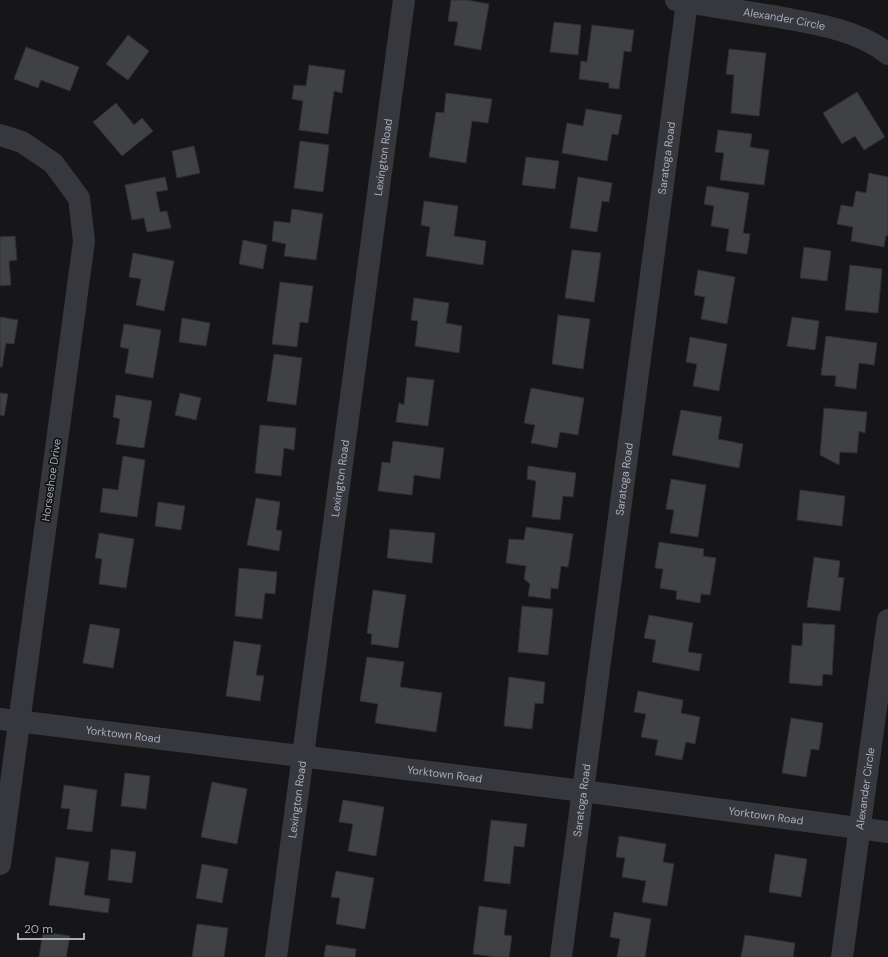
<svg xmlns="http://www.w3.org/2000/svg" width="888" height="957" viewBox="0 0 888 957" font-family="'DM Sans',sans-serif">
<rect width="100%" height="100%" fill="#161618"/>
<!-- building -->
<path fill="#404145" stroke="#303034" d="M451,0H467L489,4L481,50L454,45L458,22L448,21Z
M554,22L581,25L578,55L550,52Z
M592,25L634,30L631,52L624,51L619,89L609,88V83L579,79L581,61L587,62Z
M128,35L149,51L128,80L106,64Z
M26,47L79,67L70,91L41,80L38,88L14,79Z
M729,49L766,53L759,116L731,113L734,75L726,74Z
M309,65L345,70L342,93L334,91L328,134L299,130L303,101L292,99L294,85L306,86Z
M857,92L885,137L864,150L855,136L842,144L823,113Z
M446,93L492,99L488,123L472,121L466,163L429,157L436,112L444,113Z
M116,103L134,125L142,118L153,131L122,156L93,122Z
M586,109L622,115L618,135L612,134L607,161L562,153L567,123L583,126Z
M718,130L752,134L750,147L769,150L764,185L720,180L724,153L715,152Z
M300,141L329,145L323,192L294,188Z
M194,146L200,173L177,178L172,151Z
M526,157L559,161L555,189L522,185Z
M869,173L888,177V236L886,235L884,247L851,241L853,227L837,224L841,205L853,207L856,191L866,193Z
M165,177L168,190L156,192L160,212L167,211L171,228L147,232L144,218L132,220L125,185Z
M578,177L612,183L609,202L602,201L597,232L570,228Z
M707,186L749,193L743,233L750,234L747,254L726,251L729,229L711,226L714,206L704,204Z
M424,201L458,206L454,236L486,241L483,265L426,256L430,227L421,225Z
M292,209L323,214L316,260L284,256L286,244L272,241L274,221L290,223Z
M15,236L17,260L9,261L11,285L0,286V237Z
M243,240L267,245L263,269L239,264Z
M804,247L831,251L827,281L800,278Z
M572,250L601,253L594,302L565,298Z
M133,253L174,261L164,311L136,305L141,279L129,277Z
M850,265L882,269L878,313L845,310Z
M698,270L735,277L727,324L701,319L705,297L694,295Z
M280,282L313,286L308,323L300,322L297,347L272,344Z
M414,298L449,303L446,323L462,326L459,353L415,346L418,321L411,320Z
M558,315L590,319L583,369L552,364Z
M0,317L18,320L14,344L6,343L2,367H0Z
M792,317L819,321L815,350L787,346Z
M182,318L210,323L206,346L179,342Z
M124,324L161,330L153,378L125,373L129,349L120,347Z
M826,336L877,343L874,365L859,363L856,389L835,386L836,376L821,375Z
M690,337L727,344L719,391L693,386L697,364L686,362Z
M274,354L302,358L296,405L267,401Z
M407,377L434,380L428,426L396,422L399,403L404,405Z
M531,388L584,398L578,435L560,432L557,448L531,443L535,425L524,423Z
M0,393L8,394L4,416L0,415Z
M180,393L201,398L196,420L175,415Z
M116,395L152,401L144,448L116,444L120,419L113,417Z
M824,408L867,412L865,433L859,431L857,453L840,452L839,465L820,455Z
M681,410L722,417L718,439L743,444L739,468L672,455Z
M260,425L296,428L294,450L284,448L281,476L255,473Z
M393,441L444,448L440,479L414,475L412,495L378,491L382,462L390,463Z
M123,456L145,460L137,517L100,512L103,488L118,490Z
M528,466L576,473L573,497L563,496L560,520L532,517L536,481L527,479Z
M671,479L706,485L698,537L670,533L674,510L666,509Z
M800,490L845,496L842,526L797,520Z
M256,498L280,502L276,530L282,531L279,551L247,545Z
M158,502L185,506L181,530L155,526Z
M526,527L573,534L568,567L561,566L558,589L551,588L550,599L528,596L530,584L524,579L526,566L506,563L509,539L524,540Z
M390,529L435,533L432,563L387,558Z
M99,533L134,539L126,588L99,584L102,559L95,558Z
M659,542L704,549L703,556L716,558L710,595L701,594L700,603L676,599L677,591L660,588L663,569L655,568Z
M814,557L840,561L838,577L844,578L840,611L807,607Z
M239,568L277,572L275,594L265,593L262,619L235,616Z
M373,590L406,595L398,648L371,644L372,634L367,633Z
M522,606L553,609L548,655L518,652Z
M649,615L693,623L688,652L702,654L699,671L652,662L656,640L644,638Z
M803,623L835,625L832,675L823,674L822,686L789,683L792,645L802,646Z
M90,624L120,629L113,668L83,663Z
M234,641L261,645L256,675L264,676L260,701L226,696Z
M367,657L404,662L400,687L442,693L436,732L375,723L378,704L360,701Z
M509,677L545,682L543,704L535,703L532,729L504,726Z
M638,691L683,700L681,713L700,717L695,744L686,742L682,760L655,755L658,740L641,737L646,714L634,712Z
M791,718L823,723L819,750L811,749L806,777L782,773Z
M125,773L150,776L146,809L121,806Z
M212,782L247,789L237,844L201,837Z
M64,785L97,790L92,832L67,829L70,809L61,808Z
M343,800L384,807L376,856L348,851L353,824L339,822Z
M491,820L527,824L524,847L514,846L510,884L484,881Z
M619,836L666,844L663,862L674,864L667,906L642,902L646,881L622,877L625,858L616,857Z
M111,849L136,852L132,883L108,880Z
M775,854L807,859L801,897L769,892Z
M56,857L89,862L84,895L110,899L108,913L49,905Z
M202,864L228,869L222,903L196,898Z
M336,871L374,878L365,929L336,924L340,898L331,897Z
M479,906L507,910L504,935L512,936L509,957H496L473,954Z
M614,912L651,919L645,957H617L620,939L610,937Z
M197,924L228,928L224,957H192Z
M43,932L70,936L66,957H68H39Z
M745,935L795,943L793,957H741Z
M326,945L356,949L355,957H324Z"/>
<g fill="none" stroke-linecap="round" stroke-linejoin="round">
<!-- minor -->
<g stroke="#37383d" stroke-width="22">
<path id="s1" d="M676,0C708,6 740,11 773,16C810,23 858,29 888,54"/>
<path d="M0,135L22,142L53,163L79,198L84,241L0,864"/>
<path id="s2" d="M0,719L583,791L888,832"/>
<path id="s3" d="M276,957L404,0"/>
<path id="s4" d="M561,957L687,2"/>
<path id="s5" d="M842,957L888,620"/>
</g>
</g>
<g text-anchor="middle" dominant-baseline="central" stroke-width="3.5" stroke-linejoin="round" paint-order="stroke">
<!-- street labels -->
<g font-size="11" fill="#a8adb8" stroke="#111113">
<text stroke="none"><textPath href="#s1" startOffset="110">Alexander Circle</textPath></text>
<text stroke="none"><textPath href="#s3" startOffset="807">Lexington Road</textPath></text>
<text stroke="none"><textPath href="#s4" startOffset="806">Saratoga Road</textPath></text>
<text stroke="none"><textPath href="#s3" startOffset="483">Lexington Road</textPath></text>
<text transform="translate(51 480) rotate(-82)">Horseshoe Drive</text>
<text stroke="none"><textPath href="#s4" startOffset="482">Saratoga Road</textPath></text>
<text stroke="none"><textPath href="#s2" startOffset="124">Yorktown Road</textPath></text>
<text stroke="none"><textPath href="#s2" startOffset="448">Yorktown Road</textPath></text>
<text stroke="none"><textPath href="#s5" startOffset="170">Alexander Circle</textPath></text>
<text stroke="none"><textPath href="#s3" startOffset="159">Lexington Road</textPath></text>
<text stroke="none"><textPath href="#s4" startOffset="158">Saratoga Road</textPath></text>
<text stroke="none"><textPath href="#s2" startOffset="772">Yorktown Road</textPath></text>
</g>
</g>
<!-- scale -->
<path d="M18 933v6h66v-6" fill="none" stroke="#a8adb8" stroke-width="2"/>
<text x="24" y="933" font-size="12" fill="#a8adb8" stroke="#111113" stroke-width="3" paint-order="stroke">20 m</text>
</svg>
